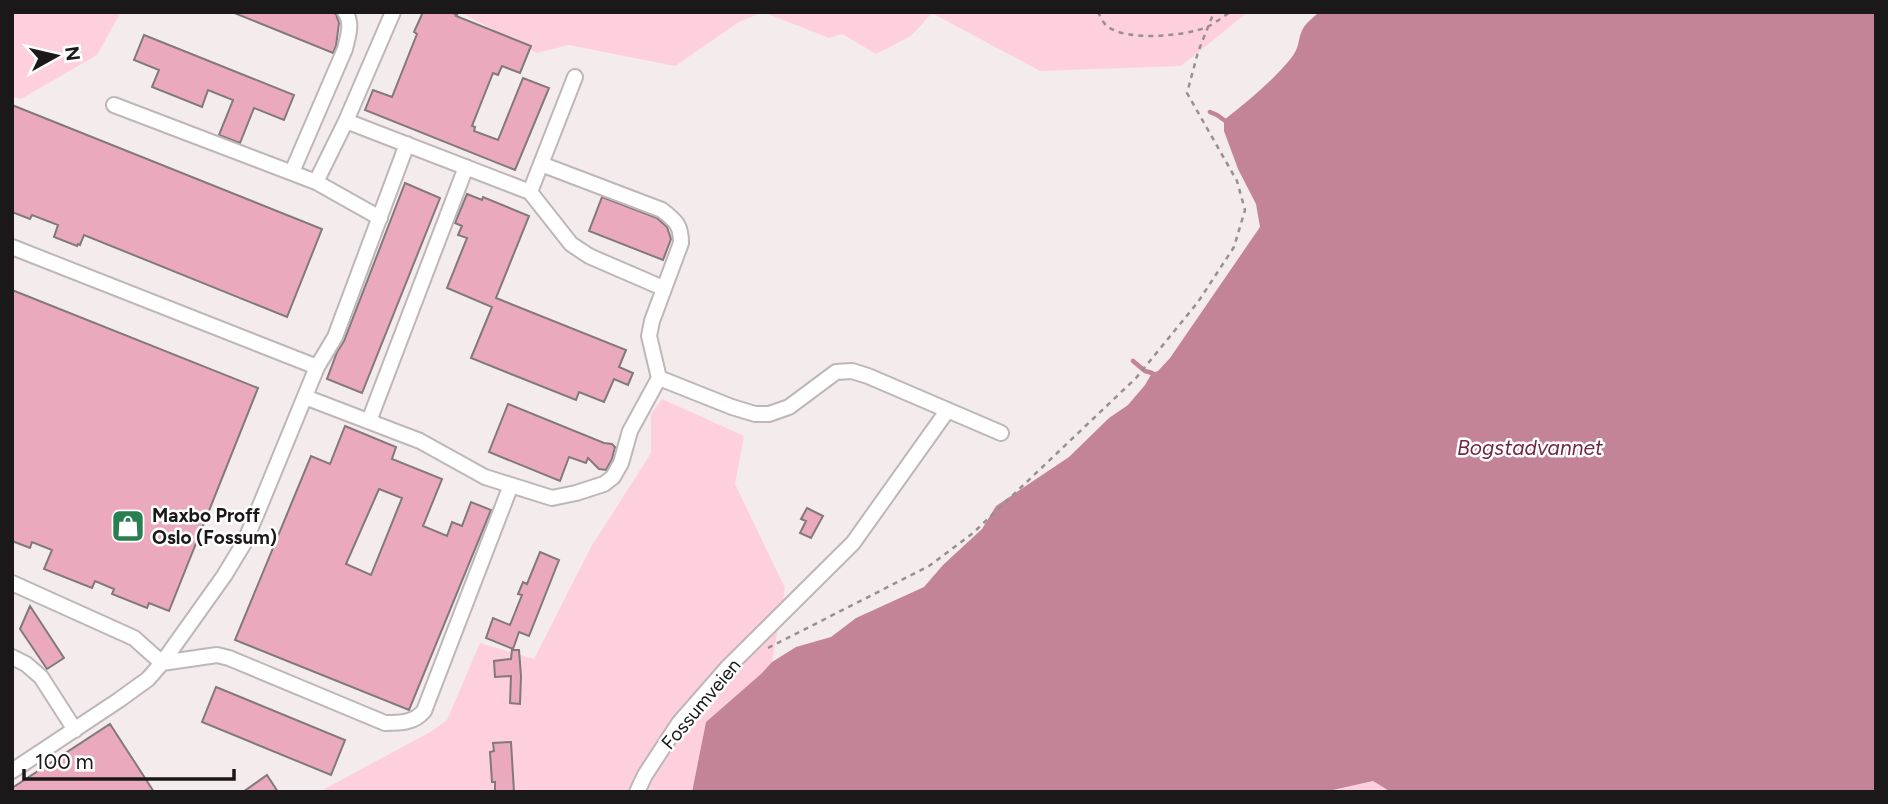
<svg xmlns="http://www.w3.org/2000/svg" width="1888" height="804" viewBox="0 0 1888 804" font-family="Figtree,sans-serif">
<rect width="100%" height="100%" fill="#f4ebed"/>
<!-- green -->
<path fill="#fed0de" d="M12,12H121L97,55L21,99L12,96Z
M460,12H1248L1181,66L1040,71L932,13L911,36L876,54L842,34L829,38L763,12L739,22L675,66L569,45L537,53Z
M662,399L744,436L735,484L785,588L772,662L761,674L706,722L692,792H319L432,731L447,720L480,643L534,659L591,547L651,453V414Z
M1373,781L1391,792H1324Z"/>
<!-- water -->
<path fill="#c38498" d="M1319,12H1876V792H1391L1373,781L1324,792H692L706,722L761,674L772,662L796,647L831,637L856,618L924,587L943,565L982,529L996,506L1069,457L1109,418L1128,405L1145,385L1152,373L1158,371L1170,358L1260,227L1256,204L1238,169L1224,131V120C1248,101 1273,81 1292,57C1301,45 1297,38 1304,27C1307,22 1314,17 1319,12Z"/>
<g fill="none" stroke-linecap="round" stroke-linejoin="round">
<!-- stream -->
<path stroke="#c38498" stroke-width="4.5" d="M1210,112L1217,115L1224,120
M1133,361L1145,371L1152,373"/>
</g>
<!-- building -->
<path fill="#eba9be" stroke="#81797b" stroke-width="2" fill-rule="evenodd" d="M232,12H331L336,14L339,23L336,46L333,53Z
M423,12H451L457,15L456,16L531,46L520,73L502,66L498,75L493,73L472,126L475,127L474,131L498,140L523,78L549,88L515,170L365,110L373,90L392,97L417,34L414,32Z
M144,35L294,95L284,120L254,108L240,143L219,135L233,100L208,90L202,107L152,87L159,70L134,60Z
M12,105L322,229L287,317L84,235L80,245L78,244L77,246L54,237L58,225L32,215L30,219L12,212Z
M405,183L440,198L362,393L327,379L337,352L344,341Z
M467,194L482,200L483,197L529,216L496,298L626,350L619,367L633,373L628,385L614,379L604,402L579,392L576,400L471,358L492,307L447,288L467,238L458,235L462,226L455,223Z
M602,197L657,218L667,227L671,239L663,260L589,231Z
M12,290L258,388L169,611L149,603L147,608L112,594L114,589L95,581L92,588L44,569L52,550L32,542L30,548L12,541Z
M508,404L604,443L612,444L615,447L612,459L606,470L599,469L588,458L586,463L569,457L560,481L489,452Z
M345,426L396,447L392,459L442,479L423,526L447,536L452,522L462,526L471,502L491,510L409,710L235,640L311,456L330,464ZM379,489L402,498L371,575L346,564Z
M807,508L823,516L811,538L800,533L806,521L801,519Z
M540,552L559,560L529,636L519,632L513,649L486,638L493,618L510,625L522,595L518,594L523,582L527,584Z
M30,606L64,658L47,669L20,629Z
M512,650H519L521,676L520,704L510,703L511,676L495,677L494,661L511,659Z
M216,687L345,740L331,775L202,722Z
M110,724L154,792H12V788Z
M511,742L514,792H495V782H492L490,752L494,751L493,743Z
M267,775L278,792H243Z"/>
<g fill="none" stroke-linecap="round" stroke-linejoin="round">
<defs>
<path id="minor" d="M114,105L316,182L380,218
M346,121L530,192L571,244L589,256L663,288
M292,172L345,49C348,36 353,23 345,12
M316,182L346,121L393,12
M530,192L575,77
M12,247L317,367
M659,378L732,407L755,414H769L789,407L836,372L852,371L868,376L1001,433
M305,397L420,441L485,477L552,498L576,493L604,484L613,477L621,463L630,431L659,378L649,336L652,321L681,243C681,225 676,221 662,210L541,164
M369,421L466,167
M12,583L134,638L162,663L217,655L229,658L385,723C400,723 414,723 424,711L511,485
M12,657L26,664L41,677L75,730
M12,771L119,700L148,679L162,663L224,576L244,543L257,513L317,367L335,337L407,144
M637,792L645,775L679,723L727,668L853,543L947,411"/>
</defs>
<!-- minor casing -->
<use href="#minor" stroke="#beb6b8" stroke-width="18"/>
<!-- path -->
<path stroke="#979092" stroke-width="2.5" stroke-dasharray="5 5" stroke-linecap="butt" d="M1098,12C1100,16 1103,23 1107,26C1126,42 1185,36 1207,27C1215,23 1223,17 1230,12
M768,648L929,566L973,533L1136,378L1198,302L1234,247L1245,210L1237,181L1187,93L1198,52L1214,12"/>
<!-- minor -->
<use href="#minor" stroke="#fff" stroke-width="14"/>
</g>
<!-- icons -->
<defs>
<symbol id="shop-square" viewBox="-11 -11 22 22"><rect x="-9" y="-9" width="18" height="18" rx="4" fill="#297f52" stroke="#fff"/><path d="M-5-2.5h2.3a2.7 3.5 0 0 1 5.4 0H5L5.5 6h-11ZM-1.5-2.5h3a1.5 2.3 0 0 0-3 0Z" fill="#fff"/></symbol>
</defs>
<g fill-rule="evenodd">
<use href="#shop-square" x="109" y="507" width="38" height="38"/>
</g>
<g text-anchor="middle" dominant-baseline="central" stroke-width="5" stroke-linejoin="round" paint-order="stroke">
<!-- poi labels -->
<g font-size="19" font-weight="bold" fill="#1b1819" stroke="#fff" text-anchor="start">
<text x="152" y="515">Maxbo Proff<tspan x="152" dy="22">Oslo (Fossum)</tspan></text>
</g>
<!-- street labels -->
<g font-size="19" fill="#1b1819" stroke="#fff">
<text transform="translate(701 704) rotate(-50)">Fossumveien</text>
</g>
<!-- water labels -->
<g font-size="21" font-style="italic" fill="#722645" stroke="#fff">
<text x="1530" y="447">Bogstadvannet</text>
</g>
</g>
<!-- border -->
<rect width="1888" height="804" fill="none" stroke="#1b1819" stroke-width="28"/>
<!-- north arrow -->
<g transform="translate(56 56) rotate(82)" stroke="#ffffff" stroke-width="5" paint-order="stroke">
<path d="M0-5L12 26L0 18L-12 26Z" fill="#1b1819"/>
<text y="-10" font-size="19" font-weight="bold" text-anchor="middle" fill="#1b1819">N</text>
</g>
<!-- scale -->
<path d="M24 769v10h210v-10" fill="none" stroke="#1b1819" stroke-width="3.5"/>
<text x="35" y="769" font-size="21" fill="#1b1819" stroke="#ffffff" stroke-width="5" paint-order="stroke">100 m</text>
</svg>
